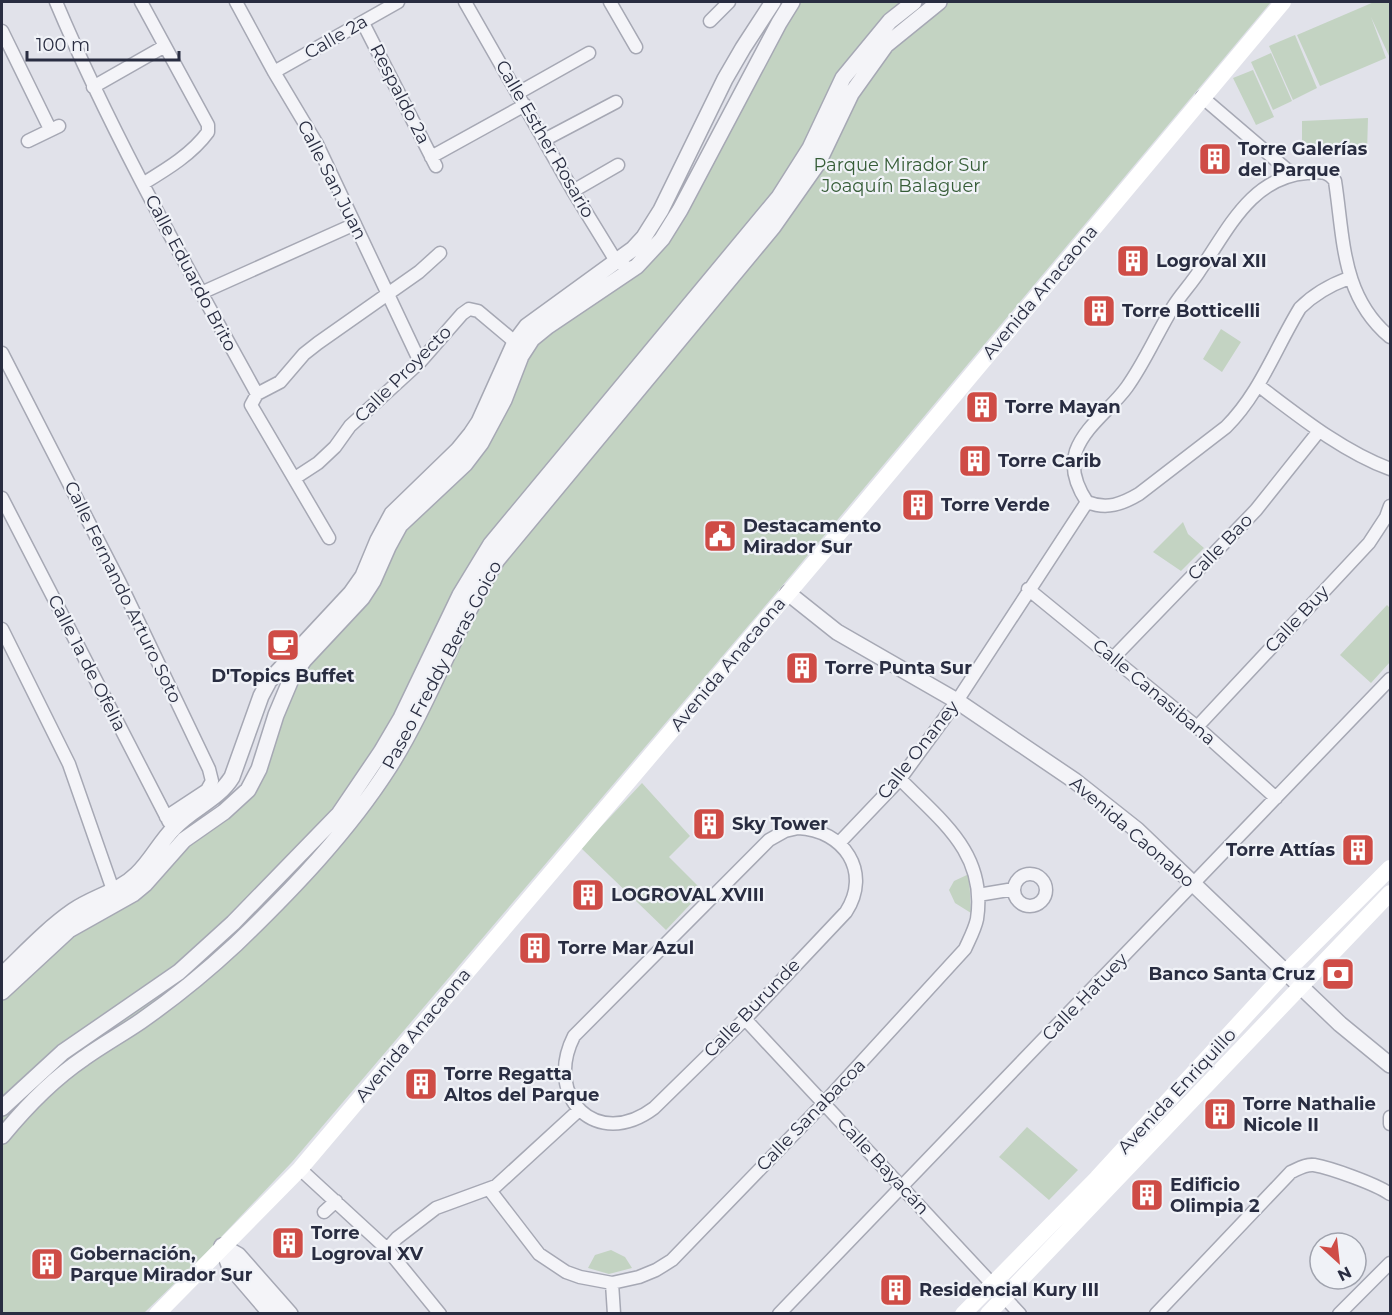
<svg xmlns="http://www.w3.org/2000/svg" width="1392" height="1315" viewBox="0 0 1392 1315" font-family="Montserrat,sans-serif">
<rect width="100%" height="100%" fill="#e1e2ea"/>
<!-- green -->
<path fill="#c3d3c2" d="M801,2H1271L782,586L292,1162L205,1254L144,1313L2,1314V996L66,933L245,800L290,693L399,537L522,366L536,342L657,251Z
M1374,2H1390V58L1371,17L1386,58L1320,86L1297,35Z
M1295,35L1317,88L1293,100L1269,46Z
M1271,53L1292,101L1273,110L1251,62Z
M1253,70L1274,117L1256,125L1233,78Z
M1368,118L1367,152L1302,154V121Z
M1221,329L1241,342L1222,372L1203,359Z
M1183,522L1188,534L1204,548L1181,571L1153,552Z
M1387,605L1390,608V662L1371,683L1340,655Z
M642,783L690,836L669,857L703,891L666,930L581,848Z
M969,874L971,913L955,903L949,890L954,881Z
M1027,1127L1078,1170L1049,1200L999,1157Z
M611,1250L625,1257L632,1268L609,1274L588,1268L595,1255Z"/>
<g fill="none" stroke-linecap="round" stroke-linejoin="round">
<defs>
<path id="minor" d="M56,2C113,137 186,265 257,394
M141,2L208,125V132C192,154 167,169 144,183
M236,2L274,72L317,144L420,362
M465,2L573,191L616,261L632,270
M610,2L636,47
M710,21L729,2
M363,23L436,166
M2,31L50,129
M274,72L398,2
M93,87L165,46
M518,93L589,53
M1202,97L1292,174
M544,140L616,102
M28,141L59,126
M431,157L525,105
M573,191L618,165
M201,293L355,224
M2,353L120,583L209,769L212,781L207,790L166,817
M1259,386C1300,417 1342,451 1390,469
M257,394L280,382L304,354L318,343L419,272L440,253
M257,394L251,405L329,538
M295,478L318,463L335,447L350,426L420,362L462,314L469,309L478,311L515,342
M2,498L169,822
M1087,502C1077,487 1070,469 1076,451C1085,426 1112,408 1127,387C1145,362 1157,333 1173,307C1181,294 1192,283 1200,270C1228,230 1251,177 1307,173C1319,172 1327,170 1335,181C1344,239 1341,296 1390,337
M1087,502C1107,510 1122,504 1139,494L1226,427C1260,393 1275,349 1300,308C1315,293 1330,285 1349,278
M1028,589L1197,727L1276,798
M2,629L69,764L113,890
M1114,657L1256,510L1319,431
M1197,727L1369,543L1386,517L1390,506
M798,828C844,830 872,872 846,912L745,1019L654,1108C597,1151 543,1097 574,1036L769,840L785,831Z
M840,842L900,779L957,701L1087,502
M1014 890a16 16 0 1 1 32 0a16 16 0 1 1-32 0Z
M978,895L1014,889
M745,1019L1020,1314
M1390,1117V1124
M300,1169L387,1249L440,1314
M489,1189L539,1254L566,1272L580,1277L612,1283L639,1277L656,1270L672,1260L824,1103L965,949C969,940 975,929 977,919C987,853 941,821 900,779
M324,1212L336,1201
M387,1249L397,1238L436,1208L496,1186L579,1110
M612,1283L614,1314
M779,1314L1390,679
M1156,1314L1291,1172C1298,1169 1305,1164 1314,1165C1331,1168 1376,1184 1390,1194
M1339,1314L1390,1263"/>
<path id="tertiary" d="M788,593L837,632L957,701L1075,781L1137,830L1340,1024L1390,1065
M2,975C25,953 47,929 73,911C93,897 119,892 137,874C151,861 160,842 174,828C192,808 218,800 232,777L261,696L269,681L351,593L363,576L378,540L392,514L458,450L471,434L479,422L515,342L527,326L633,249L644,237L661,210L725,79L743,48L773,2
M2,992L69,930L133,894L145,884L184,840L224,812L248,790L259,769L276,715L292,677L304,660L362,598L373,581L388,547L400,525L465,464L481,443L504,400L521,356L532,339L548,326L637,266L662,239L680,210L779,23L792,2
M2,1108L63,1052L179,972L233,923L339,814L381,752L401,718L460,595L491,544L779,197L810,148L843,78L890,21L914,2
M2,1136C25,1108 53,1079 84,1058C102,1045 122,1034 141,1021C174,998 206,972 236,944C292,890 348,832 390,766C431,700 456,626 497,560L773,227L818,163L851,94L886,45L939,2
M222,1246L238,1255L290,1314
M222,1246L229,1265L271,1314"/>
</defs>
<!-- minor casing -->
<use href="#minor" stroke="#a6a8b4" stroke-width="15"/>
<!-- tertiary casing -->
<use href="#tertiary" stroke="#a6a8b4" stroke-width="18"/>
<!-- minor -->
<use href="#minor" stroke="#f4f4f8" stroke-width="12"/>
<!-- tertiary -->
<use href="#tertiary" stroke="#f4f4f8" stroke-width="15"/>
<!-- secondary -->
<path stroke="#fff" stroke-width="16" d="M157,1314L300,1169L846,525L1283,2
M963,1314L1097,1178L1287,971L1390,868
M988,1314L1390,893"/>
</g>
<!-- icons -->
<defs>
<symbol id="building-square" viewBox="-11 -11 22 22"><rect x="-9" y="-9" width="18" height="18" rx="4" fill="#cf4c46" stroke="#f0f2f7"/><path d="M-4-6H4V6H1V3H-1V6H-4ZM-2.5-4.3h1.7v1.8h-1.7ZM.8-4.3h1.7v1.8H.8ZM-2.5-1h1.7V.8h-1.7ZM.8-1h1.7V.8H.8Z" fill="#fff"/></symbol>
<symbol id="civic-square" viewBox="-11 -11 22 22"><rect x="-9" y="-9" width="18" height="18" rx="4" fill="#cf4c46" stroke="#f0f2f7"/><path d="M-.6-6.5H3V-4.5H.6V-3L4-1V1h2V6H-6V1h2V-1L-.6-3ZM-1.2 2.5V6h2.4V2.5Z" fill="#fff"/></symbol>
<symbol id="cafe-square" viewBox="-11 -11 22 22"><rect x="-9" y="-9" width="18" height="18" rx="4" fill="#cf4c46" stroke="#f0f2f7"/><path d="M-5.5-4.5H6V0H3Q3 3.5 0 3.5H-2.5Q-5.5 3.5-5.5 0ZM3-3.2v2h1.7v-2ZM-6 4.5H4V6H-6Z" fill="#fff"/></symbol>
<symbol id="bank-square" viewBox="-11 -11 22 22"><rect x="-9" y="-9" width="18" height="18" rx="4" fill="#cf4c46" stroke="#f0f2f7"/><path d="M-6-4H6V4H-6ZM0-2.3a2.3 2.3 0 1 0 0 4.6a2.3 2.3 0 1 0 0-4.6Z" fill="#fff"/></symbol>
</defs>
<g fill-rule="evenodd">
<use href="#building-square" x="1196" y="140" width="38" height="38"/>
<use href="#building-square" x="1114" y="242" width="38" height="38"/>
<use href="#building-square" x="1080" y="292" width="38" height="38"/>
<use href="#building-square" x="963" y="388" width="38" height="38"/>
<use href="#building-square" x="956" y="442" width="38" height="38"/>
<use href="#building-square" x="899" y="486" width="38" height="38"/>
<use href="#civic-square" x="701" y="517" width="38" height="38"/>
<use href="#cafe-square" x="264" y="626" width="38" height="38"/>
<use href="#building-square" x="783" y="649" width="38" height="38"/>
<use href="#building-square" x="690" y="805" width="38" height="38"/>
<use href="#building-square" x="1339" y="831" width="38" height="38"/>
<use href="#building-square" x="569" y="876" width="38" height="38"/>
<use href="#building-square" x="516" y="929" width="38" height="38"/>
<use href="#bank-square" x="1319" y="955" width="38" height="38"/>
<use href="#building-square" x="402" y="1065" width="38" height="38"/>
<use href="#building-square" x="1201" y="1095" width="38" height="38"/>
<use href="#building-square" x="1128" y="1176" width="38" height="38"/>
<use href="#building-square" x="269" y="1224" width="38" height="38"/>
<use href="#building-square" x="28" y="1245" width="38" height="38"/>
<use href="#building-square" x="877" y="1271" width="38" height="38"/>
</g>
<g text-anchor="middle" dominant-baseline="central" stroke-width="4.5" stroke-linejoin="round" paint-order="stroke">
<!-- street labels -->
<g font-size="18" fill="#292d41" stroke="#f0f2f7">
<text transform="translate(336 37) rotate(-30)">Calle 2a</text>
<text transform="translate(400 94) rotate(63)">Respaldo 2a</text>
<text transform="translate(545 139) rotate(60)">Calle Esther Rosario</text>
<text transform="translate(332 180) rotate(63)">Calle San Juan</text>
<text transform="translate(191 273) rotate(62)">Calle Eduardo Brito</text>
<text transform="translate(1040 292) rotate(-50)">Avenida Anacaona</text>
<text transform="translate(403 374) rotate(-45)">Calle Proyecto</text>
<text transform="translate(1220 547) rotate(-46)">Calle Bao</text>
<text transform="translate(123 592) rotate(64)">Calle Fernando Arturo Soto</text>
<text transform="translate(1297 619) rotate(-47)">Calle Buy</text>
<text transform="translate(87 663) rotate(63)">Calle 1a de Ofelia</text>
<text transform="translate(728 664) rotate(-50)">Avenida Anacaona</text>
<text transform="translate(442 665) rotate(-62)">Paseo Freddy Beras Goico</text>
<text transform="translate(1154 692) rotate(40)">Calle Canasibana</text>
<text transform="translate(918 750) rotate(-52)">Calle Onaney</text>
<text transform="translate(1132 832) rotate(41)">Avenida Caonabo</text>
<text transform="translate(1085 997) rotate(-46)">Calle Hatuey</text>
<text transform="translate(752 1008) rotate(-46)">Calle Burunde</text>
<text transform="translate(413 1035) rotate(-50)">Avenida Anacaona</text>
<text transform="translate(1177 1091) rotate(-47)">Avenida Enriquillo</text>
<text transform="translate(811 1115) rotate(-46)">Calle Sanabacoa</text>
<text transform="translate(883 1166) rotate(47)">Calle Bayacán</text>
</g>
<!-- poi labels -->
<g font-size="18" font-weight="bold" fill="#292d41" stroke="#f0f2f7" text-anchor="start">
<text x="1238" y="149">Torre Galerías<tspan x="1238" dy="21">del Parque</tspan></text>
<text x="1156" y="261">Logroval XII</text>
<text x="1122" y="311">Torre Botticelli</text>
<text x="1005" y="407">Torre Mayan</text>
<text x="998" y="461">Torre Carib</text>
<text x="941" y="505">Torre Verde</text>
<text x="743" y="526">Destacamento<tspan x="743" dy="21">Mirador Sur</tspan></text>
<text x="825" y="668">Torre Punta Sur</text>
<text x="283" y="676" text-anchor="middle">D'Topics Buffet</text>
<text x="732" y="824">Sky Tower</text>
<text x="1335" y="850" text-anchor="end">Torre Attías</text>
<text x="611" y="895">LOGROVAL XVIII</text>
<text x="558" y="948">Torre Mar Azul</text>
<text x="1315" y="974" text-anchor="end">Banco Santa Cruz</text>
<text x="444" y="1074">Torre Regatta<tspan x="444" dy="21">Altos del Parque</tspan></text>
<text x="1243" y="1104">Torre Nathalie<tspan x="1243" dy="21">Nicole II</tspan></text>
<text x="1170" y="1185">Edificio<tspan x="1170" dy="21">Olimpia 2</tspan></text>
<text x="311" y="1233">Torre<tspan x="311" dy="21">Logroval XV</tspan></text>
<text x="70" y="1254">Gobernación,<tspan x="70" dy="21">Parque Mirador Sur</tspan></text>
<text x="919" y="1290">Residencial Kury III</text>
</g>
<!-- park labels -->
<g font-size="18" fill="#365d37" stroke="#f0f2f7">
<text x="901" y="165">Parque Mirador Sur<tspan x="901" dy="21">Joaquín Balaguer</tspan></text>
</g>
</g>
<!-- border -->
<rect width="1392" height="1315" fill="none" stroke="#292d41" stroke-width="6"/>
<!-- north arrow -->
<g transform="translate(1338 1261) rotate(153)"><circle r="28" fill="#f0f2f7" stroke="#a0a3ae" stroke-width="1.5"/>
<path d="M0-4.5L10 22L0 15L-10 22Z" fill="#cf4c46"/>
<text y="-9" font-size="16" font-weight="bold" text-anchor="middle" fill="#292d41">N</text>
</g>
<!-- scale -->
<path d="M27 51v9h152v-9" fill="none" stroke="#292d41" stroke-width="3"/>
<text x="36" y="51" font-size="18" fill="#292d41" stroke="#f0f2f7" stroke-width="4.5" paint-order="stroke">100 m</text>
</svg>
